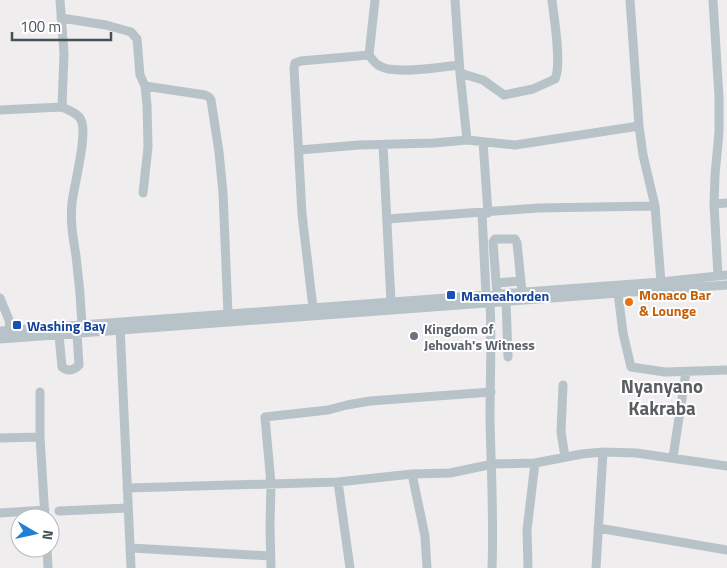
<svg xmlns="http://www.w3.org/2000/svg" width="727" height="568" viewBox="0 0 727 568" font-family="'Titillium Web',sans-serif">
<rect width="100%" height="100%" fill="#efeded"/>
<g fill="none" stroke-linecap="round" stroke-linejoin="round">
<!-- minor -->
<path stroke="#b8c3c9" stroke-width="9" d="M60,0L64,53L62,107C68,110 78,113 81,120C88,134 74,185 72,203C70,222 73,237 76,256C79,279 81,302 82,325
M455,0L460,73L467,140
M630,0L639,126L643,155L655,206L661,282
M713,0L719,97V132L715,175L714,204L718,276
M61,18L106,25L131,32L137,39L140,75L145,86L147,105L148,147L143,193
M369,55C372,59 375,64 380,66C394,75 442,67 459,65
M460,73L483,80L504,95L533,89L555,79C562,64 554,18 552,0
M145,86L205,95L209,97L211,100L219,152L223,193L228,314
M0,110L62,107
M483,142L488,213
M383,145L391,302
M299,150L359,145L434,143L467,140L515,145L639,126
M714,204L727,203
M482,213L486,295
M387,219L538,208L655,206
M496,283L521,281
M618,293L623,333L631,367L665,372L727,370
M497,294L493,242L495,239H515L517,243L522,292
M0,298L9,320L10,330
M506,301L508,357
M490,302C492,341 490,379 490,418C491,468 494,518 492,568
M313,308L302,214L294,68L295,63L301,61L369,55L375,0
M120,326L131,568
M0,331L661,282L727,275
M59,335L62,367C68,372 75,370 79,365L77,334
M0,339L727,285
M563,385L561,432L565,457
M40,392V437L45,518
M0,438L40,437
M673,457L686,372
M412,474L425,536L427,568
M338,482L350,568
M127,488L338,482L412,474L450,473L493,464L535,463L582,454L603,452L636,453L727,466
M59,511L128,508
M0,513L45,510
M598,528L727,550
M47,548L48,568
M131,548L270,556
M271,568L270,526L271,484L265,417L328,410L347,405L370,401L491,392
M528,568L527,530L535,463
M596,568L603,452"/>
</g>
<!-- markers -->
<g fill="#1a4fb4" stroke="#fff" stroke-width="2">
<rect x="446" y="290" width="10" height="10" rx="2.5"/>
<rect x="12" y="320" width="10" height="10" rx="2.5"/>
</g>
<circle fill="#e8710a" stroke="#fff" stroke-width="2" cx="629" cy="302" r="5"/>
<circle fill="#6b7280" stroke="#fff" stroke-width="2" cx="414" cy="336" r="5"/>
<g text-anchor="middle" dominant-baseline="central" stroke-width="4" stroke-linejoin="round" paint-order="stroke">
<!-- food labels -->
<g font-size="14" font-weight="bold" fill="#c56008" stroke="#fff" text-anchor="start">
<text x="639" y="294">Monaco Bar<tspan x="639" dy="16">&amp; Lounge</tspan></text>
</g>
<!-- transit labels -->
<g font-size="14" font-weight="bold" fill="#164399" stroke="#fff" text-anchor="start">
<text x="461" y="295">Mameahorden</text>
<text x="27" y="325">Washing Bay</text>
</g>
<!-- worship labels -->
<g font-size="14" font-weight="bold" fill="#5b616d" stroke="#fff" text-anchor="start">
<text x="424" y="328">Kingdom of<tspan x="424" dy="16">Jehovah's Witness</tspan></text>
</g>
<!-- district labels -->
<g font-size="19" font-weight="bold" fill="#5a5e61" stroke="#fff">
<text x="662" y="385">Nyanyano<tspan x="662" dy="22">Kakraba</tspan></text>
</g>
</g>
<!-- north arrow -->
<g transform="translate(35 533) rotate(99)"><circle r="24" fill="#ffffff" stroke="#b5babd"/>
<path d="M0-4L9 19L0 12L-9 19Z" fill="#207fd6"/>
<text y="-8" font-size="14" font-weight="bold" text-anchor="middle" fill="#465259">N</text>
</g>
<!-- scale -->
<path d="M12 32v8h99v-8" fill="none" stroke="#465259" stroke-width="2.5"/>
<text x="20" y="32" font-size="15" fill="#465259" stroke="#ffffff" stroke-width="4" paint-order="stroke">100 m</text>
</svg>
